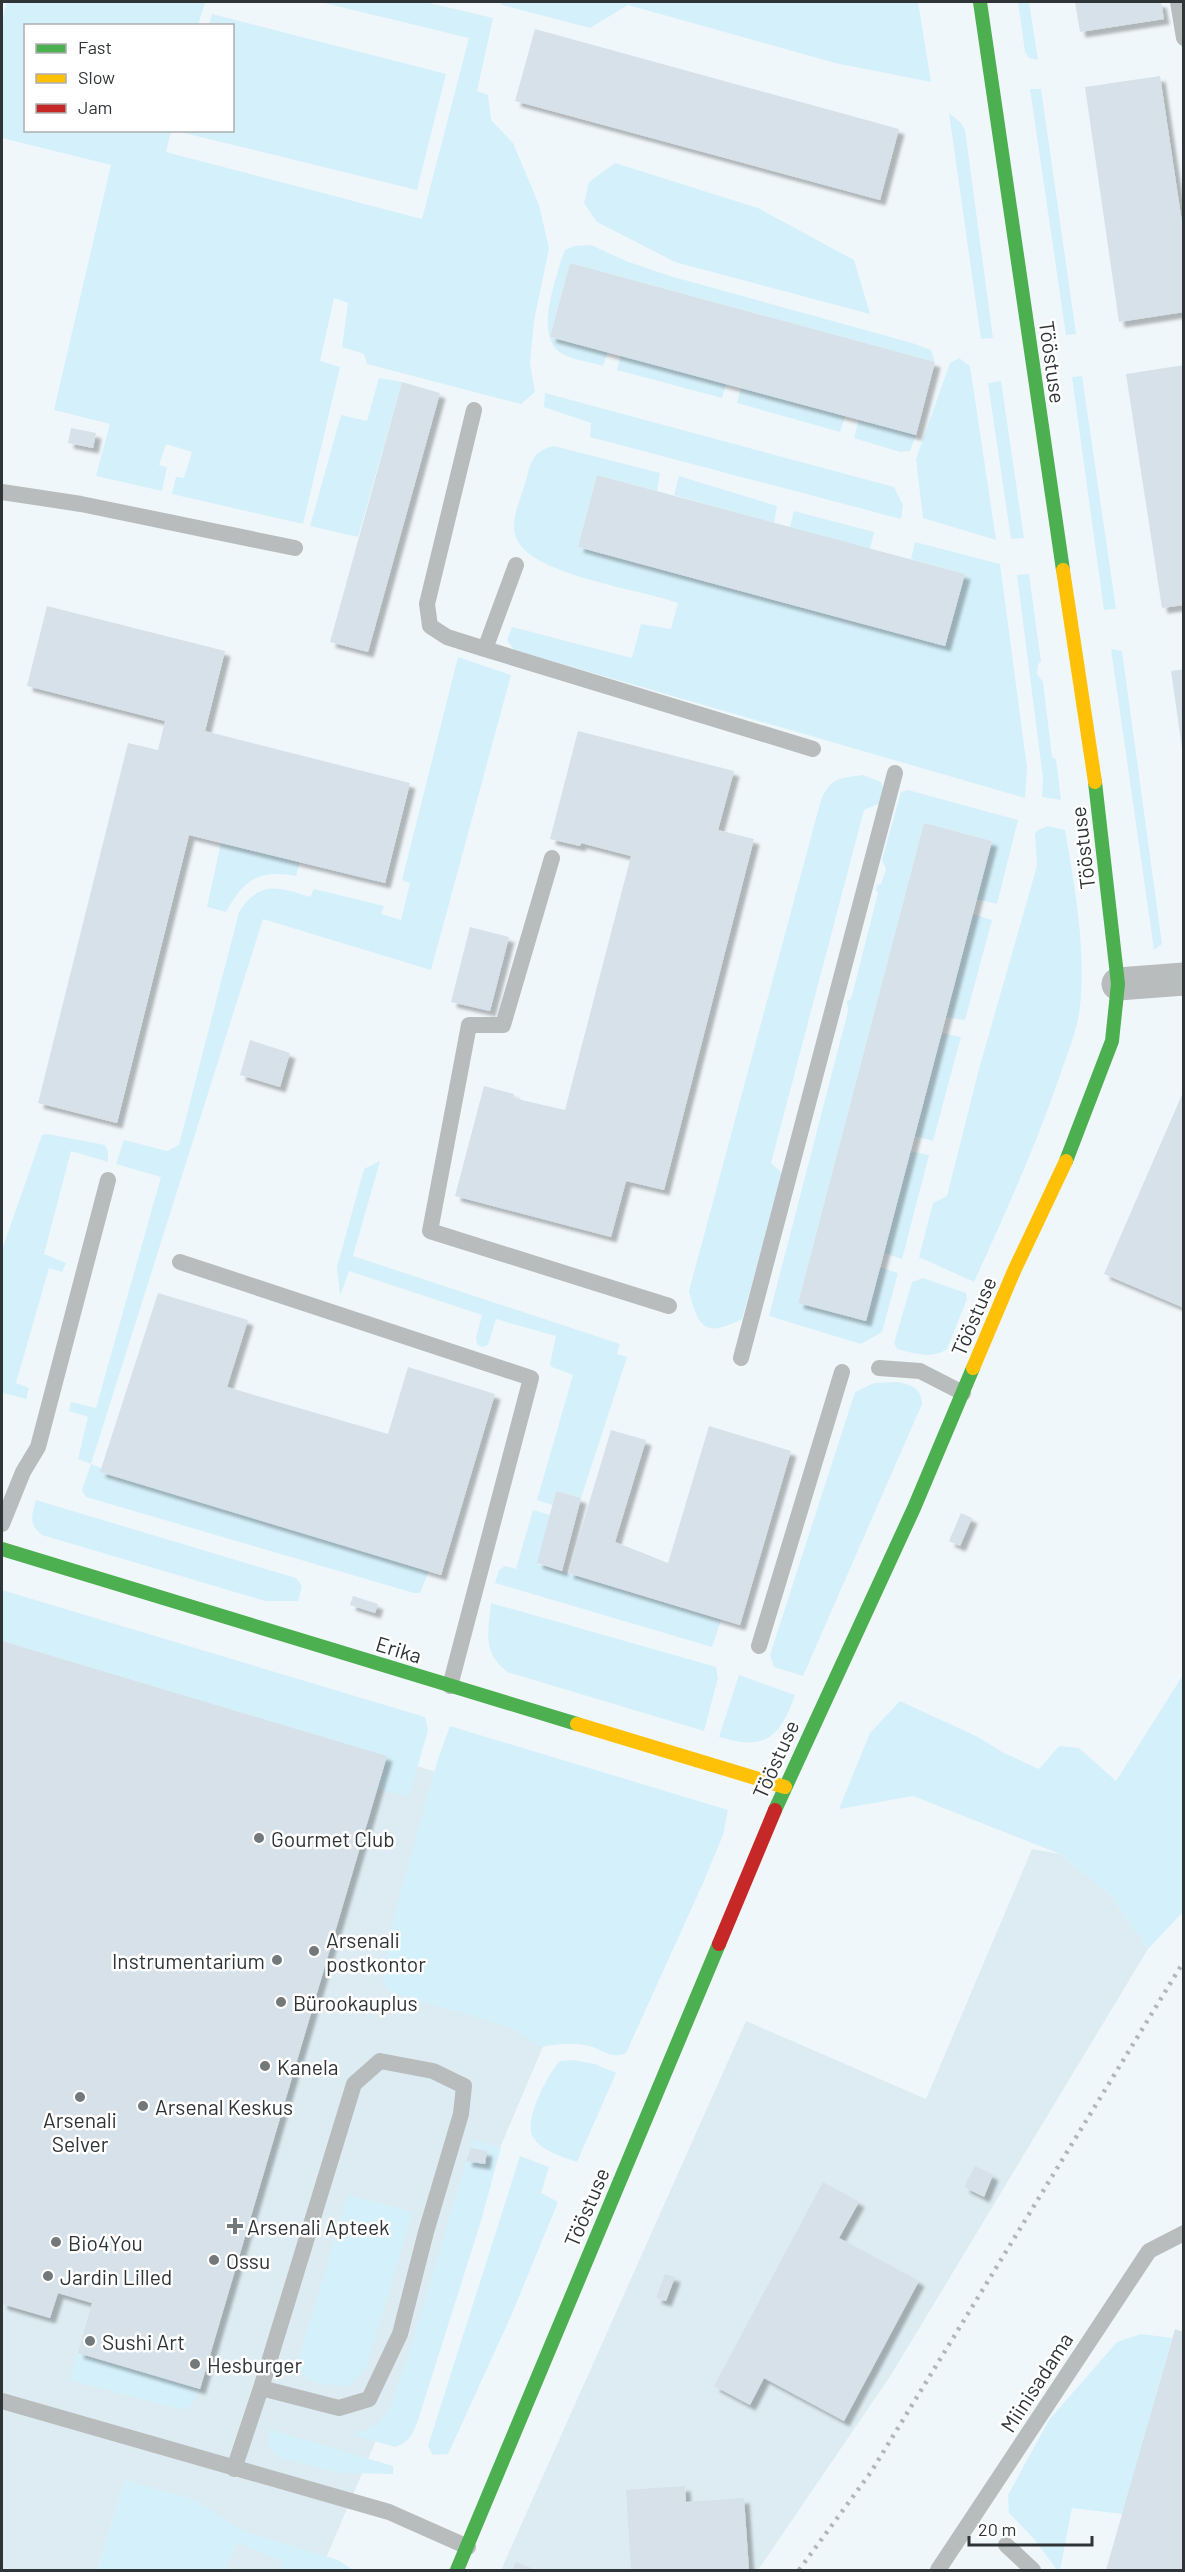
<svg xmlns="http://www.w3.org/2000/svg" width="1185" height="2572" viewBox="0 0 1185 2572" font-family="Barlow,sans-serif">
<defs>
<filter id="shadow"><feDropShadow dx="5.5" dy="5.5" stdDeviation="1.5" flood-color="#0004"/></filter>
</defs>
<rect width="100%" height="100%" fill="#f0f7fa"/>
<!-- built -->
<path fill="#ddecf2" d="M2,1641L453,1777L550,2030L321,2570H225L237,2543L125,2481L97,2570H2Z
M1032,1849L1060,1854L1110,1895L1148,1949L891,2375L758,2570H501L746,2021L926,2099Z"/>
<!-- green -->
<path fill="#d4f0fb" d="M7,2H205L198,25L26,26V130L171,131L166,152L422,219L469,38L320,2H425L493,18L477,91L488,95L491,120L513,143L539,205L549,248L534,321L530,363L535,392L521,404L367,364L364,354L342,347L348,303L334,298L320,361L340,367L303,524L172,494L176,477L184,478L192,452L166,444L159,465L167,467L162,491L96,476L110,424L54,410L111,165L2,138V21Z
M499,2H918L931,82L835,63L628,5L590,28L502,5Z
M1018,2H1029L1038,60L1029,58L1025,52Z
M212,14L446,74L417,190L184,133L185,131L232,130V26L209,25Z
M1030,89H1041L1076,334L1066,335Z
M949,113L960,122L965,130L993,338L981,339Z
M615,163L758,208L854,260L870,314L675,262L597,222L584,203L589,182Z
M591,245L626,261L670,276L912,343L931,350L935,362L570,263L550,337L608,352L603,366C591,362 573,360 562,354C534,337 555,284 561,260L565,250L574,246Z
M621,355L726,384L722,398L617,370Z
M959,358L970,366L996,540L923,518L916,459L950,363Z
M1082,376L1116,609L1104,610L1072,377Z
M379,378L402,382L358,537L310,526L341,415L367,421Z
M1001,381L1024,538L1011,539L988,383Z
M741,388L845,416L840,432L737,403Z
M545,393L894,487L903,505L901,519L590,437L591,423L544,407Z
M859,420L916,435L910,451L900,452L854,438Z
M554,446L660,473L657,491L597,475L578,547L945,646L964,574L911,559L915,542L1000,564L1027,768L1025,798L514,650L507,640L512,627L632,658L641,624L671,629L678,603C640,589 535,576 517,540C509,523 519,503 524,487C531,465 530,451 554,446Z
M679,476L777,506L774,523L674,495Z
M794,511L874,532L870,549L790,527Z
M1029,574L1041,662L1038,664L1037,674L1043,682L1052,757L1056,759L1061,800L1042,797L1043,778L1017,575Z
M1111,649L1122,651L1162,944L1154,950Z
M458,657L511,675L431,970L263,919L91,1464L101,1468V1472L429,1571L420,1593H414L86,1497L82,1490L91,1464L78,1459L88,1417L69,1411L71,1402L96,1408L161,1177L116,1164L124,1140L167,1151L179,1145L239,912C260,880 278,887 310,897L314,889L384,906L381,914L401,920L410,883L402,880Z
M863,775L881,782L884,792L881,803L864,810L771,1163L783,1174L742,1319C705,1338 698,1328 689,1291L821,800C831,777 840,778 863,775Z
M908,790L1018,820L997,904L976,899L992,841L924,823L798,1303L880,1267L898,1273L882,1332L861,1344L769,1316L848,1011L847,1001L851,999L878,893L876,890L877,885L881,884L886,869L882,860L901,792Z
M1048,826L1065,830C1075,887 1086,949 1080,1007C1077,1032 1066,1057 1058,1081C1034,1150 1004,1216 974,1282L919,1257L933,1203L947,1196L979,1069L1037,866L1035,834L1038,830Z
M221,843L300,862L296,876C258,869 244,880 226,912L207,907Z
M973,914L992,920L965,1020L946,1017Z
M942,1033L961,1037L933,1141L915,1136Z
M48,1134L105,1145L108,1152V1162L71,1151L44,1254L66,1263L62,1272L49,1268L16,1383L29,1388L26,1399L3,1393L2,1396V1250L42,1135Z
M910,1151L929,1155L902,1259L884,1253Z
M380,1161L353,1256L620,1344L617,1354L627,1357L581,1498L556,1491L552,1505L537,1500L573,1375L552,1367L550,1364L556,1336L496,1319L488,1345L482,1347L477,1344L476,1338L482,1315L349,1271L340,1296L337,1267L364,1169Z
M923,1278L966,1293L967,1299L947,1349C931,1360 914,1353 897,1349L894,1343L912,1282Z
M898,1382C912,1385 922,1389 922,1404L803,1676L774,1667L770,1655L855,1392L874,1383Z
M36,1500L296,1578L302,1586L298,1601H265L42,1535C28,1525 32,1514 36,1500Z
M533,1510L550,1515L538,1564L721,1620L712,1647L495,1583L499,1570L505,1566L516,1569Z
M2,1590L425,1717L428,1730L409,1797L377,1788L386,1756L2,1641Z
M491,1603L716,1667L718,1678L704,1731L507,1672C481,1651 489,1632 491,1603Z
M739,1675L795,1695C780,1738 765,1751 719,1737Z
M1183,1675V1912L1148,1949L1110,1895L1060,1854L913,1796L839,1809L870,1733L900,1701L978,1737L1002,1752L1039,1769L1059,1746L1079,1748L1116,1781Z
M450,1726L728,1810L723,1835L703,1883L626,2053C612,2060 602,2049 589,2046C575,2042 556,2044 541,2047L509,2027L389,1992L382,1980L396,1908L438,1759Z
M573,2060L595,2064L616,2073L577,2162C563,2157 541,2151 533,2137C523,2121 548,2073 560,2061Z
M470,2139L501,2147L481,2221L419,2417C414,2431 411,2442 395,2447L357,2436L353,2433L365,2431L379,2423L389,2409L406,2363L466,2161L485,2164L487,2151L471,2148Z
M520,2156L549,2167L541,2193L558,2202L511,2316L448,2454L433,2455L428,2446Z
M348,2195L413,2212L366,2369L349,2386C329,2385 304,2387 297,2364Z
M1141,2334L1172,2338L1123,2514L1072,2508L1060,2570H1057L1034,2539L1009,2513L1008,2495L1049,2420L1117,2342Z
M78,2353L200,2389L189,2408L180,2409L69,2380Z
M270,2429L393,2466V2474L339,2473L278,2457L268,2445Z
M125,2480L195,2500L243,2531L338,2560L353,2570H280L283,2562L237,2543L225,2570H97Z"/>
<!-- building -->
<path fill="#d6e1e9" filter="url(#shadow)" d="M1075,2H1161L1164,19L1080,32Z
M535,29L899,129L880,200L515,101Z
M1160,76L1184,236V312L1119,322L1085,87Z
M570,263L935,362L916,435L550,337Z
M1184,365V605L1162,608L1126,374Z
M402,382L440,393L368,652L330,642Z
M71,428L96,433L93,448L68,443Z
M597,475L965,574L945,646L578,547Z
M47,606L225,651L205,731L410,783L385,883L189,835L117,1123L38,1103L128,743L158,750L165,721L27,686Z
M1184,669V748H1182L1171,671Z
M578,731L734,771L718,830L754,839L664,1190L626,1181L611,1237L455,1196L484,1086L514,1094L513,1098L565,1110L631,856L581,843L580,846L550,839Z
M924,823L992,841L866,1321L798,1303Z
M470,927L509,937L490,1011L451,1002Z
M250,1040L290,1053L280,1087L240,1075Z
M1184,1090V1308L1104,1274Z
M158,1293L248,1320L227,1387L388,1434L408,1367L495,1394L441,1575L100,1472Z
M709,1426L791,1451L740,1625L568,1573L611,1430L646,1440L615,1542L668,1563Z
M556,1491L581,1498L562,1571L537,1563Z
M961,1513L972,1518L960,1546L949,1541Z
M353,1596L378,1604L375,1613L350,1605Z
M2,1641L387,1756L200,2389L78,2353L92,2303L58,2293L50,2318L2,2304Z
M471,2148L487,2151L485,2164L466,2161Z
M975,2166L993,2175L984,2197L964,2187Z
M823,2182L859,2202L839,2238L919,2281L844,2421L764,2378L750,2405L714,2386Z
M665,2274L675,2277L666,2301L656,2298Z
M1175,2329L1184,2332V2570H1106Z
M685,2486L686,2502L744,2498L749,2570H631L626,2490Z
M516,2562L536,2570H512Z"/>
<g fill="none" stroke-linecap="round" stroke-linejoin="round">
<!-- lane -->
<path stroke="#b8bcbc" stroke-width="16" d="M1178,2L1184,38
M474,410L427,604L430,626L447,637L485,649
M2,492L81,504L295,548
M516,565L485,649L813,749
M552,858L503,1025H469L430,1231L669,1306
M180,1262L531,1378L450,1686
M741,1358L895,773
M879,1368L920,1371L963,1393
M2,1524L23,1472L38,1447L108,1180
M759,1646L842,1372
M2,2401L389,2512L468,2547
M234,2469L261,2388L354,2084L380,2061L433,2071L464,2086L461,2114L426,2232L400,2334L369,2399L339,2408L261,2388
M1006,2545L1033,2570
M938,2570L1149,2251L1184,2233"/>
<!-- street -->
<path stroke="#b8bcbc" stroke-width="33" d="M1118,984L1184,979"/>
<!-- fast -->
<path stroke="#4caf50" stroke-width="14" d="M980,2L1063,570
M1066,1161L1112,1041L1118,984L1095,782
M2,1549L577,1724
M775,1810L914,1508L973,1368
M457,2570L719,1944"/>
<!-- slow -->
<path stroke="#ffc107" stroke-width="14" d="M1063,570L1095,782
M973,1368L1014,1271L1066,1161
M577,1724L785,1787"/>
<!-- jam -->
<path stroke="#c62828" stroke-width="14" d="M719,1944L775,1810"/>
<!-- rail -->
<path stroke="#b3b6b8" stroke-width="4.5" stroke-dasharray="3 6" stroke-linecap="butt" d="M799,2570L871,2472L1184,1961"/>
</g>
<!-- markers -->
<g fill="#73787b" stroke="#fff" stroke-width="2">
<circle cx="259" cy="1838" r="6"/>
<circle cx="314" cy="1951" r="6"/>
<circle cx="277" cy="1960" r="6"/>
<circle cx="281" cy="2002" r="6"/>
<circle cx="265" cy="2066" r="6"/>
<circle cx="80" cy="2097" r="6"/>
<circle cx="143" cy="2106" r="6"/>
<path d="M232 2217h6v6h6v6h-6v6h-6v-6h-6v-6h6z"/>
<circle cx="56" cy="2242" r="6"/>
<circle cx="214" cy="2260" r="6"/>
<circle cx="48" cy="2276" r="6"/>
<circle cx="90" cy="2341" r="6"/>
<circle cx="195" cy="2364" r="6"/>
</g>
<g text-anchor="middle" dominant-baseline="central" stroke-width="5" stroke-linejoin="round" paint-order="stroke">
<!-- street labels -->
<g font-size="21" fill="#2f3436" stroke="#fff">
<text transform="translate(1053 362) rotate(82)">Tööstuse</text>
<text transform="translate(1082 848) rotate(-97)">Tööstuse</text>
<text transform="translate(973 1316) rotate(-67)">Tööstuse</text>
<text transform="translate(399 1649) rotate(17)">Erika</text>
<text transform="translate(775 1759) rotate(-66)">Tööstuse</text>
<text transform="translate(586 2207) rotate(-67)">Tööstuse</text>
<text transform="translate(1036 2382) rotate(-57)">Miinisadama</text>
</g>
<!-- poi labels -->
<g font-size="21" fill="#2f3436" stroke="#fff" text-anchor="start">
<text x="271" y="1838">Gourmet Club</text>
<text x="326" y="1939">Arsenali<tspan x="326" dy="24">postkontor</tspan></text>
<text x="265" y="1960" text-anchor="end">Instrumentarium</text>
<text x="293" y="2002">Bürookauplus</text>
<text x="277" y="2066">Kanela</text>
<text x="155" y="2106">Arsenal Keskus</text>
<text x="80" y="2119" text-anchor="middle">Arsenali<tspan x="80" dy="24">Selver</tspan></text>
<text x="247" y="2226">Arsenali Apteek</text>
<text x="68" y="2242">Bio4You</text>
<text x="226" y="2260">Ossu</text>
<text x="60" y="2276">Jardin Lilled</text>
<text x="102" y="2341">Sushi Art</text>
<text x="207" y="2364">Hesburger</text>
</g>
</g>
<!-- border -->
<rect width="1185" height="2572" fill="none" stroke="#2f3436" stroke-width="6"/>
<!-- legend -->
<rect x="24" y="24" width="210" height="108" fill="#ffffff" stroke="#acaeaf" stroke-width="1.5"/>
<rect x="36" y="44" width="30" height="9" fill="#4caf50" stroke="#acaeaf" stroke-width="1.5"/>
<text x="78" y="54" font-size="18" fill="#2f3436">Fast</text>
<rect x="36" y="74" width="30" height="9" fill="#ffc107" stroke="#acaeaf" stroke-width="1.5"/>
<text x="78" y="84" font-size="18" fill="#2f3436">Slow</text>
<rect x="36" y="104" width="30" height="9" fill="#c62828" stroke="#acaeaf" stroke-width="1.5"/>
<text x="78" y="114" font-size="18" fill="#2f3436">Jam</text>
<!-- scale -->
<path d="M969 2536v9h123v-9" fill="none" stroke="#2f3436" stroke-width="3"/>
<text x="978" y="2536" font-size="18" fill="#2f3436" stroke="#ffffff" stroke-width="4.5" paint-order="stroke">20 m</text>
</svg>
